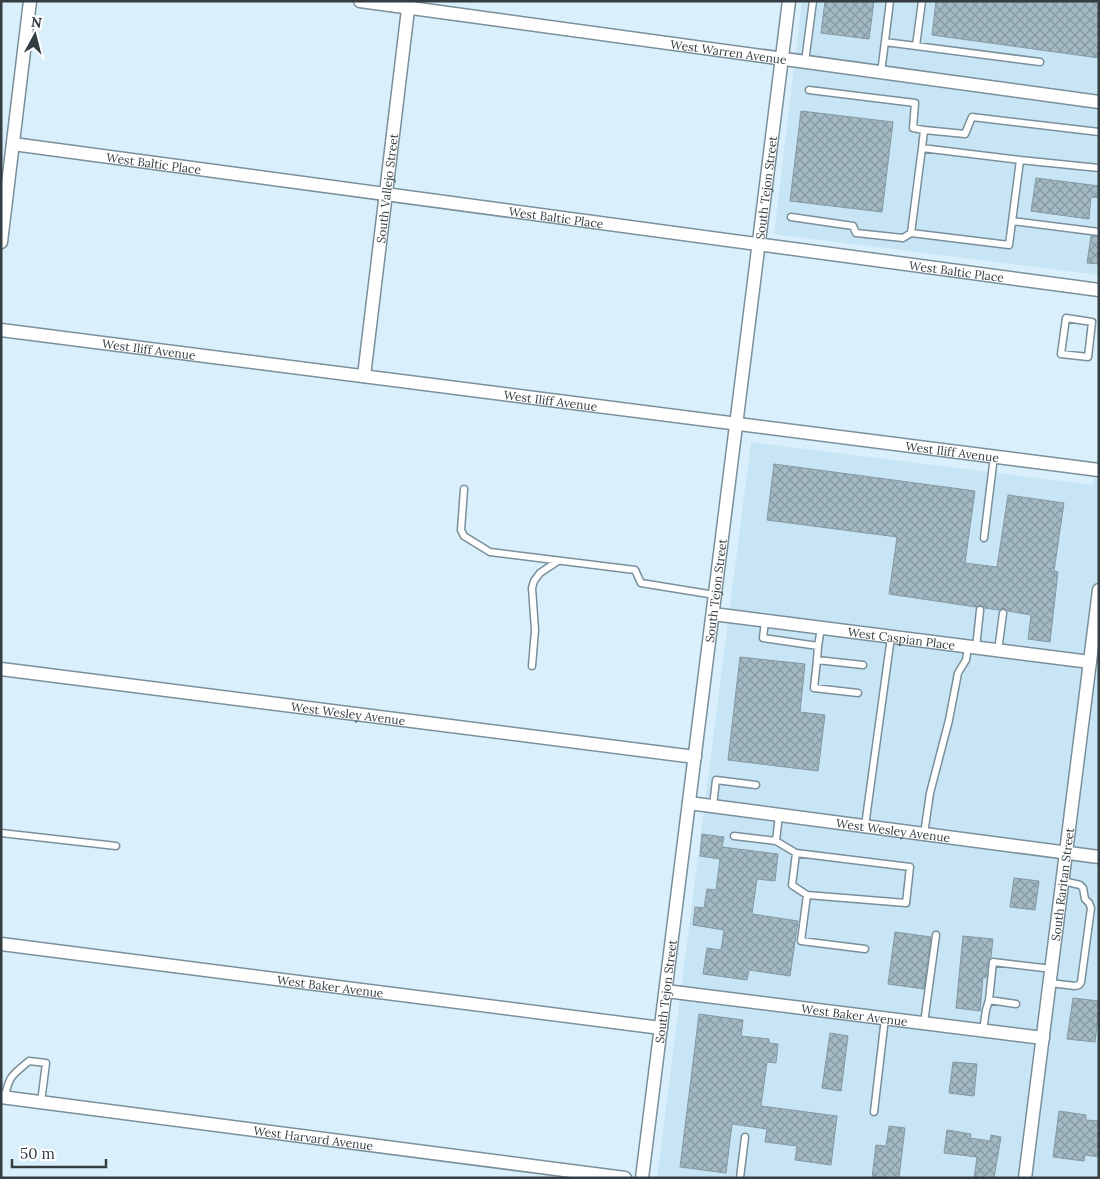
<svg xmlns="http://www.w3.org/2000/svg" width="1100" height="1179" viewBox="0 0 1100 1179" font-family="Lora,serif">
<defs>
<pattern id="building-cross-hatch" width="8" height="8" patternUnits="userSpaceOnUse" patternTransform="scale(1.25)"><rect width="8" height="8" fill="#a3b9c4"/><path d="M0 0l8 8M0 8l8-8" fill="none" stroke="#8698a1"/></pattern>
</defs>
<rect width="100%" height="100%" fill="#d9f0fc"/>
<!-- built -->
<path fill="#c7e5f5" d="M802,1H1099V275L774,234Z
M751,442L1093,485L1099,443V1178H657Z"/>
<!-- building -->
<path fill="url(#building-cross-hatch)" stroke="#8499a3" d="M825,1H874L869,39L821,33Z
M936,1H1008L1021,3V1H1099V58L932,35Z
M801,111L893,122L882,212L790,201Z
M1036,178L1099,186V198L1091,197L1089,219L1031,211Z
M1091,236L1099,237V264L1087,263Z
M774,464L975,491L965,563L997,567L1008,495L1064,503L1054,571L1058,572L1050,642L1028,639L1031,615L1008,611L1004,608L999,610L984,608L981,605L976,607L889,594L897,537L767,520Z
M740,657L805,664L800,712L825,715L818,771L728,760Z
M702,834L724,837L722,847L778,854L775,881L757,879L752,914L798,921L790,976L749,970L747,980L703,974L707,948L721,950L724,930L693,925L695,907L704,908L707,889L716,890L720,859L700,856Z
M1014,878L1039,881L1035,910L1010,907Z
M895,932L931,937L924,989L888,984Z
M963,936L993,939L991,957L988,961L986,978L983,977L980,1011L956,1008Z
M1073,998L1099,1001V1011L1095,1042L1067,1039Z
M699,1014L743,1020L741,1036L769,1039V1043L778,1044L776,1063L767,1062L761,1106L837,1116L831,1165L795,1160L797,1146L765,1142L767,1129L732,1124L726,1173L680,1167Z
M830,1033L848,1036L841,1091L822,1088Z
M953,1062L977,1064L974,1096L949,1093Z
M1059,1111L1086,1115V1120L1099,1121V1157L1085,1155L1084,1161L1053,1157Z
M889,1126L905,1128L899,1178H872L876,1145L886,1146Z
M947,1130L971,1134L970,1138L990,1141L991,1135L1001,1137L994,1178H974L977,1157L944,1153Z"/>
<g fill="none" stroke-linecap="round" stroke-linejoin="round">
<defs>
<path id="service" d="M922,1L916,46L1040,62
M885,42L916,46
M805,62L813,1
M881,73L890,1
M809,90L915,103L913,128L924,130L922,148
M924,130L965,134L972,117L1099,132
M791,217L853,226L856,233L903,238L911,233L1009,245L1020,160L1099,168
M1012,221L1099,232
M911,233L922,148L1020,160
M1066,318L1092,322L1088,357L1061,354Z
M464,489L461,530L464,536L490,552L635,570L641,583L715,595
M984,538L994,456
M765,621L763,638L818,646L817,660L863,665
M818,646L821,628
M976,648L980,610
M998,651L1003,613
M817,660L814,688L858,693
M532,666L535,630L532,588L534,581L540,573L558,561
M713,806L716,780L756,785
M779,815L776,841L796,853L910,867L906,903L807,895L792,885L796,853
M865,826L891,637
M1,833L116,846
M924,834L930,793L949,720L958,673L966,660L968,647
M734,836L776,841
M807,895L801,941L865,949
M1050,983L1075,986L1079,985L1081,982L1091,908L1089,903L1085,899L1083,888L1080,885L1063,881
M989,1000L1016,1004
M924,1023L936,935
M983,1031L986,1010L989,1000L993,962L1052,969
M5,1097C9,1075 13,1075 29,1061L46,1063L41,1102
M874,1112L885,1018
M740,1178L745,1137"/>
<g id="minor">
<path id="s1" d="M360,1L1099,102"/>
<path id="s2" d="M13,144L1099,290"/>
<path d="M1,242L30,1"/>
<path id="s3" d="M1,330L1099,470"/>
<path id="s4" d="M364,376L409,1"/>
<path id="s5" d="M713,614L1090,662"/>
<path id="s6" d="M1,669L695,757"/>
<path id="s7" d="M689,803L1099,857"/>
<path id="s8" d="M1,944L661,1028"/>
<path id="s9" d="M666,991L1043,1038"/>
<path id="s10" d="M1,1097L625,1178"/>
<path id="s11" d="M642,1178L789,1"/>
<path id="s12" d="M1025,1178L1099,590"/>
</g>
</defs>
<!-- service casing -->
<use href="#service" stroke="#7a8f99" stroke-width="9"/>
<!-- minor casing -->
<use href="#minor" stroke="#7a8f99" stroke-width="15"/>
<!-- service -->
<use href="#service" stroke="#fff" stroke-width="6"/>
<!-- minor -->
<use href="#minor" stroke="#fff" stroke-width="12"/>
</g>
<g text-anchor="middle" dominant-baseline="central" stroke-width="4" stroke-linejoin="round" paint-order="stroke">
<!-- street labels -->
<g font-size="12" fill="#343d41" stroke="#fff">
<text stroke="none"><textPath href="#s1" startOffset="372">West Warren Avenue</textPath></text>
<text stroke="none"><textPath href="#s2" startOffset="142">West Baltic Place</textPath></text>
<text stroke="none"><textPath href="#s11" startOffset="998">South Tejon Street</textPath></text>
<text stroke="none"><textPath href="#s4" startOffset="189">South Vallejo Street</textPath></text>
<text stroke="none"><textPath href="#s2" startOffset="548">West Baltic Place</textPath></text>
<text stroke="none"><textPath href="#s2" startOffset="952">West Baltic Place</textPath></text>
<text stroke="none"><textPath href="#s3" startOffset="149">West Iliff Avenue</textPath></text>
<text stroke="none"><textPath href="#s3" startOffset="554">West Iliff Avenue</textPath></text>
<text stroke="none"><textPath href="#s3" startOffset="959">West Iliff Avenue</textPath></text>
<text stroke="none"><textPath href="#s11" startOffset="592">South Tejon Street</textPath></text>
<text stroke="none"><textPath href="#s5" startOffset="190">West Caspian Place</textPath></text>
<text stroke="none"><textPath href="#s6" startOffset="350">West Wesley Avenue</textPath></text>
<text stroke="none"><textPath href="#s7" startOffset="206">West Wesley Avenue</textPath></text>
<text stroke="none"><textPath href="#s12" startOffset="296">South Raritan Street</textPath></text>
<text stroke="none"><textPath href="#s8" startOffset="332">West Baker Avenue</textPath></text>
<text stroke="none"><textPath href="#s11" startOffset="188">South Tejon Street</textPath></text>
<text stroke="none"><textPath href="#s9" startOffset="190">West Baker Avenue</textPath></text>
<text stroke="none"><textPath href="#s10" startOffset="315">West Harvard Avenue</textPath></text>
</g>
</g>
<!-- border -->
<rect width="1100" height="1179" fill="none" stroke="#343d41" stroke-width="5"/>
<!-- north arrow -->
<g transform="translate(35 35) rotate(7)" stroke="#ffffff" stroke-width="4" paint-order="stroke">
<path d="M0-4L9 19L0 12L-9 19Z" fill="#343d41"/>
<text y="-8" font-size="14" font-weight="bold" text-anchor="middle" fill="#343d41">N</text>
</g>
<!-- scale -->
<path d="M12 1159v8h94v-8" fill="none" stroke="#343d41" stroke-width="2.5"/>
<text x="20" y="1159" font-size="15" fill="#343d41" stroke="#ffffff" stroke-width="4" paint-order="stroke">50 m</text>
</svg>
